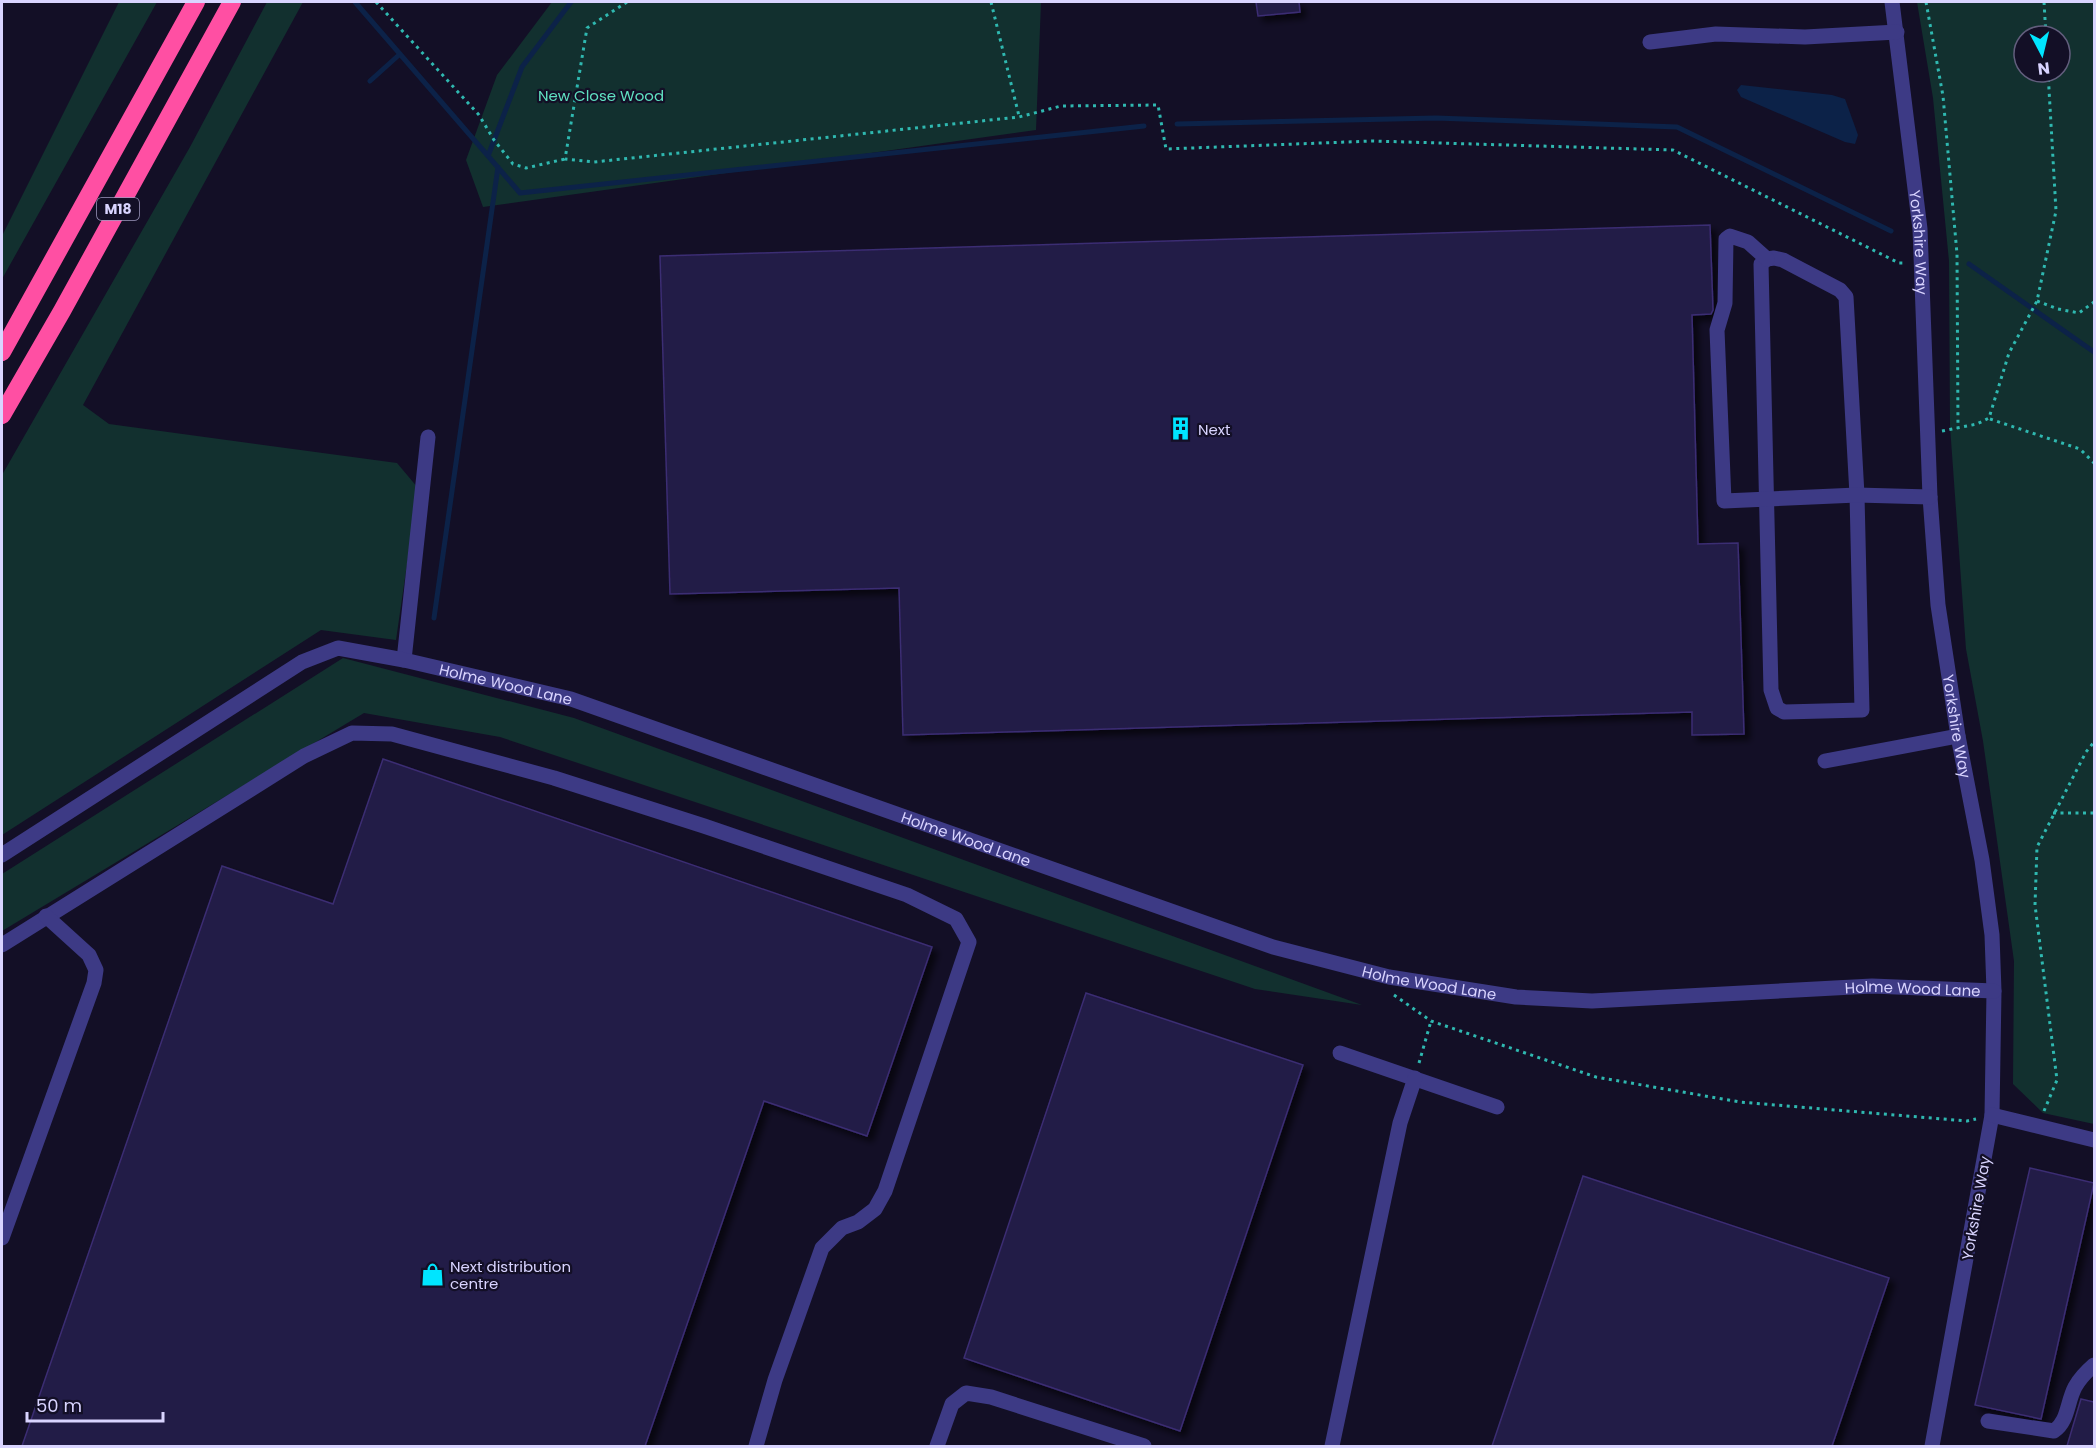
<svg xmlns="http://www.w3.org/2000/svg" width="2096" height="1448" viewBox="0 0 2096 1448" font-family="Poppins,sans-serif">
<defs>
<filter id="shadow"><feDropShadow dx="5.5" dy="5.5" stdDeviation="3" flood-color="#0009"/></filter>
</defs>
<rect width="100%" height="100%" fill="#130f26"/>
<!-- green -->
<path fill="#12302f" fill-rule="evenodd" d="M119,2H157L2,279V236Z
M267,2H303L83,405L109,424L397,463L418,488L396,640L321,630L2,835V475L190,147Z
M552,2H1041L1036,130L483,207L466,160L497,75Z
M1917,2H2094V1124L2043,1113L2013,1084L2014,961L1983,741L1966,649L1950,426L1949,261L1933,98ZM2024,36H2060V72H2024Z
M343,658L574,718L1362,1005L1255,989L500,737L364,713L2,931V874Z"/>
<!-- water -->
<path fill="#0c2248" d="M1741,85L1832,95L1845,99L1858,135L1855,144L1845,142L1741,97L1737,90Z"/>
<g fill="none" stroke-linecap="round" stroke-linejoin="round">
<!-- stream -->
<path stroke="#0c2248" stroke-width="5" d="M355,2L520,193L1144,126
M370,81L400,54
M1177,124L1436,118L1677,127L1891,231
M488,156L522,67L571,2
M1969,264L2094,352
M434,618L498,167"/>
</g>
<!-- building -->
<path fill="#241b47" stroke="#3b2d73" stroke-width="1.5" filter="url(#shadow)" d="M1256,2H1299L1300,12L1258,16Z
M1710,225L1713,310L1711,314L1692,315L1698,544L1738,543L1744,734L1692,735V712L903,735L899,588L670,594L660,256Z
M383,759L932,947L867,1136L764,1101L645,1446H22L222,866L333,904Z
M1086,993L1303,1065L1180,1431L964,1358Z
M2030,1168L2094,1183L2041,1419L1975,1405Z
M1583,1176L1889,1278L1832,1446H1492Z
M2081,1399L2094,1402V1446H2067Z"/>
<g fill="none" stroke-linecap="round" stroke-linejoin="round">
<!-- path -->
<path stroke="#2fb8b0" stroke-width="3" stroke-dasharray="3 4.5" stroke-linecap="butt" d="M376,2L479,115L494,140L513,164L526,168L565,159
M627,2L587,28L565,159L594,162L1019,117L1061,106L1158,105L1166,149L1373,141L1673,150L1899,263H1906
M991,2L1019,116
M1926,2L1943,96L1957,254L1958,429
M2044,2L2046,36
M2037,301L2058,309L2079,313L2094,302
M1990,419L2080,449L2094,463
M1942,431L1977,424L1989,418L2009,353L2037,301L2056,211L2048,72
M2053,813H2094
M1394,995L1431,1021L1596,1077L1740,1102L1967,1121L1976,1119
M1419,1063L1431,1021
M2044,1111L2057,1080L2035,905L2037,847L2086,752L2094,742"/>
<!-- minor -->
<g stroke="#3d3a85" stroke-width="15">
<path id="s1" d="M1892,2L1920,229L1930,497L1938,605L1958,736L1982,860L1992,935L1994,991L1992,1115L1932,1446"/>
<path d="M1650,42L1716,34L1805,37L1897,32"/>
<path d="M1774,258L1783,260L1840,290L1846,297L1857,495L1862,710L1784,712L1777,708L1771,690L1761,264L1767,259Z"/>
<path d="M1767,259L1748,242L1730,236L1726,239L1725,303L1717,330L1724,501L1857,495L1930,497"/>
<path d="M404,660L428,437"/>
<path d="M1825,761L1958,736"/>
<path id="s2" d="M2,855L302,662L338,648L404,660L571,699L1273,947L1389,977L1516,997L1592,1001L1872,986L1994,991"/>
<path d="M2,945L304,756L352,733L392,734L554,778L704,826L907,895L956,919L969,942L885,1191L875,1209L858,1222L842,1228L822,1248L775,1380L756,1446"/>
<path d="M1340,1053L1497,1107"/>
<path d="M1992,1115L2094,1140"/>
<path d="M2,1238L94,983L96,970L89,955L46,916"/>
<path d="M1988,1421L2054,1431C2068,1422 2067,1402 2075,1387C2080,1378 2086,1372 2094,1365"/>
<path d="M937,1446L952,1404L966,1393L991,1397L1144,1446"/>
<path d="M1332,1446L1400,1123L1415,1078"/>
</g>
<!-- highway -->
<path stroke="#ff4fa3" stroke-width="18" d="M2,352L196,2
M2,415L62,311L232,2"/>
</g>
<!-- icons -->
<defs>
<symbol id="building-bare" viewBox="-9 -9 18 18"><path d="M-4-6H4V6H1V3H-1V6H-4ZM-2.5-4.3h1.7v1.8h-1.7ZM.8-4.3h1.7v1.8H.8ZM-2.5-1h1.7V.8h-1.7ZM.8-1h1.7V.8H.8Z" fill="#00e5ff" stroke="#130f26" stroke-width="2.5" paint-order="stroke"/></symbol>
<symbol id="shop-bare" viewBox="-9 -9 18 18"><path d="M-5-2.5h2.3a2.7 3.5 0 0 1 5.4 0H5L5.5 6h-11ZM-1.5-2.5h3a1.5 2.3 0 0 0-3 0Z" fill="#00e5ff" stroke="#130f26" stroke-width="2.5" paint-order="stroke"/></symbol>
</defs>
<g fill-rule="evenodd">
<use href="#building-bare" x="1164" y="412" width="33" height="33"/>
<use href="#shop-bare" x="416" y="1258" width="33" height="33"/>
</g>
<g text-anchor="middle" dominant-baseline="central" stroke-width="4.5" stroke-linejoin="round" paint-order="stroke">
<!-- shield labels -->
<rect fill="#130f26" stroke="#9e99be" stroke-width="1.5" x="97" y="198" width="42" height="22" rx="4.5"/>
<g font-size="14" font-weight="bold" fill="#d9d4ff">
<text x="118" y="209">M18</text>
</g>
<!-- park labels -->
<g font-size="15" fill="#5fe0c0" stroke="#130f26">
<text x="601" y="95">New Close Wood</text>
</g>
<!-- street labels -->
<g font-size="15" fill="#d9d4ff" stroke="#130f26">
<text stroke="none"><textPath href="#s1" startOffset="242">Yorkshire Way</textPath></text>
<text stroke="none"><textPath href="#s2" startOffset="567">Holme Wood Lane</textPath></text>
<text stroke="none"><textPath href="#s1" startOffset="728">Yorkshire Way</textPath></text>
<text stroke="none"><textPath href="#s2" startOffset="1053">Holme Wood Lane</textPath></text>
<text stroke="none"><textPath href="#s2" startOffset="1539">Holme Wood Lane</textPath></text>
<text stroke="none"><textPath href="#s2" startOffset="2024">Holme Wood Lane</textPath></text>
<text transform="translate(1976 1208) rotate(-80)">Yorkshire Way</text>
</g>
<!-- poi labels -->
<g font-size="15" fill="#d9d4ff" stroke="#130f26" text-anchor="start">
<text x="1198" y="429">Next</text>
<text x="450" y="1266">Next distribution<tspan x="450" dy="17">centre</tspan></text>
</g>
</g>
<!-- border -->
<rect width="2096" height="1448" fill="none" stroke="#d9d4ff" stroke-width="6"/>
<!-- north arrow -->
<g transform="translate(2042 54) rotate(173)"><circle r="28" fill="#130f26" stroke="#625e7d" stroke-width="1.5"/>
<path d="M0-4.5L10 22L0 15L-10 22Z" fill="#00e5ff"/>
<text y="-9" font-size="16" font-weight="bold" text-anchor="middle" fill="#d9d4ff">N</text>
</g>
<!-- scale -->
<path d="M27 1412v9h136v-9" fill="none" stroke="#d9d4ff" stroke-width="3"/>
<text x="36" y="1412" font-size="18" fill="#d9d4ff" stroke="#130f26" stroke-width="4.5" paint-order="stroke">50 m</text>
</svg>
